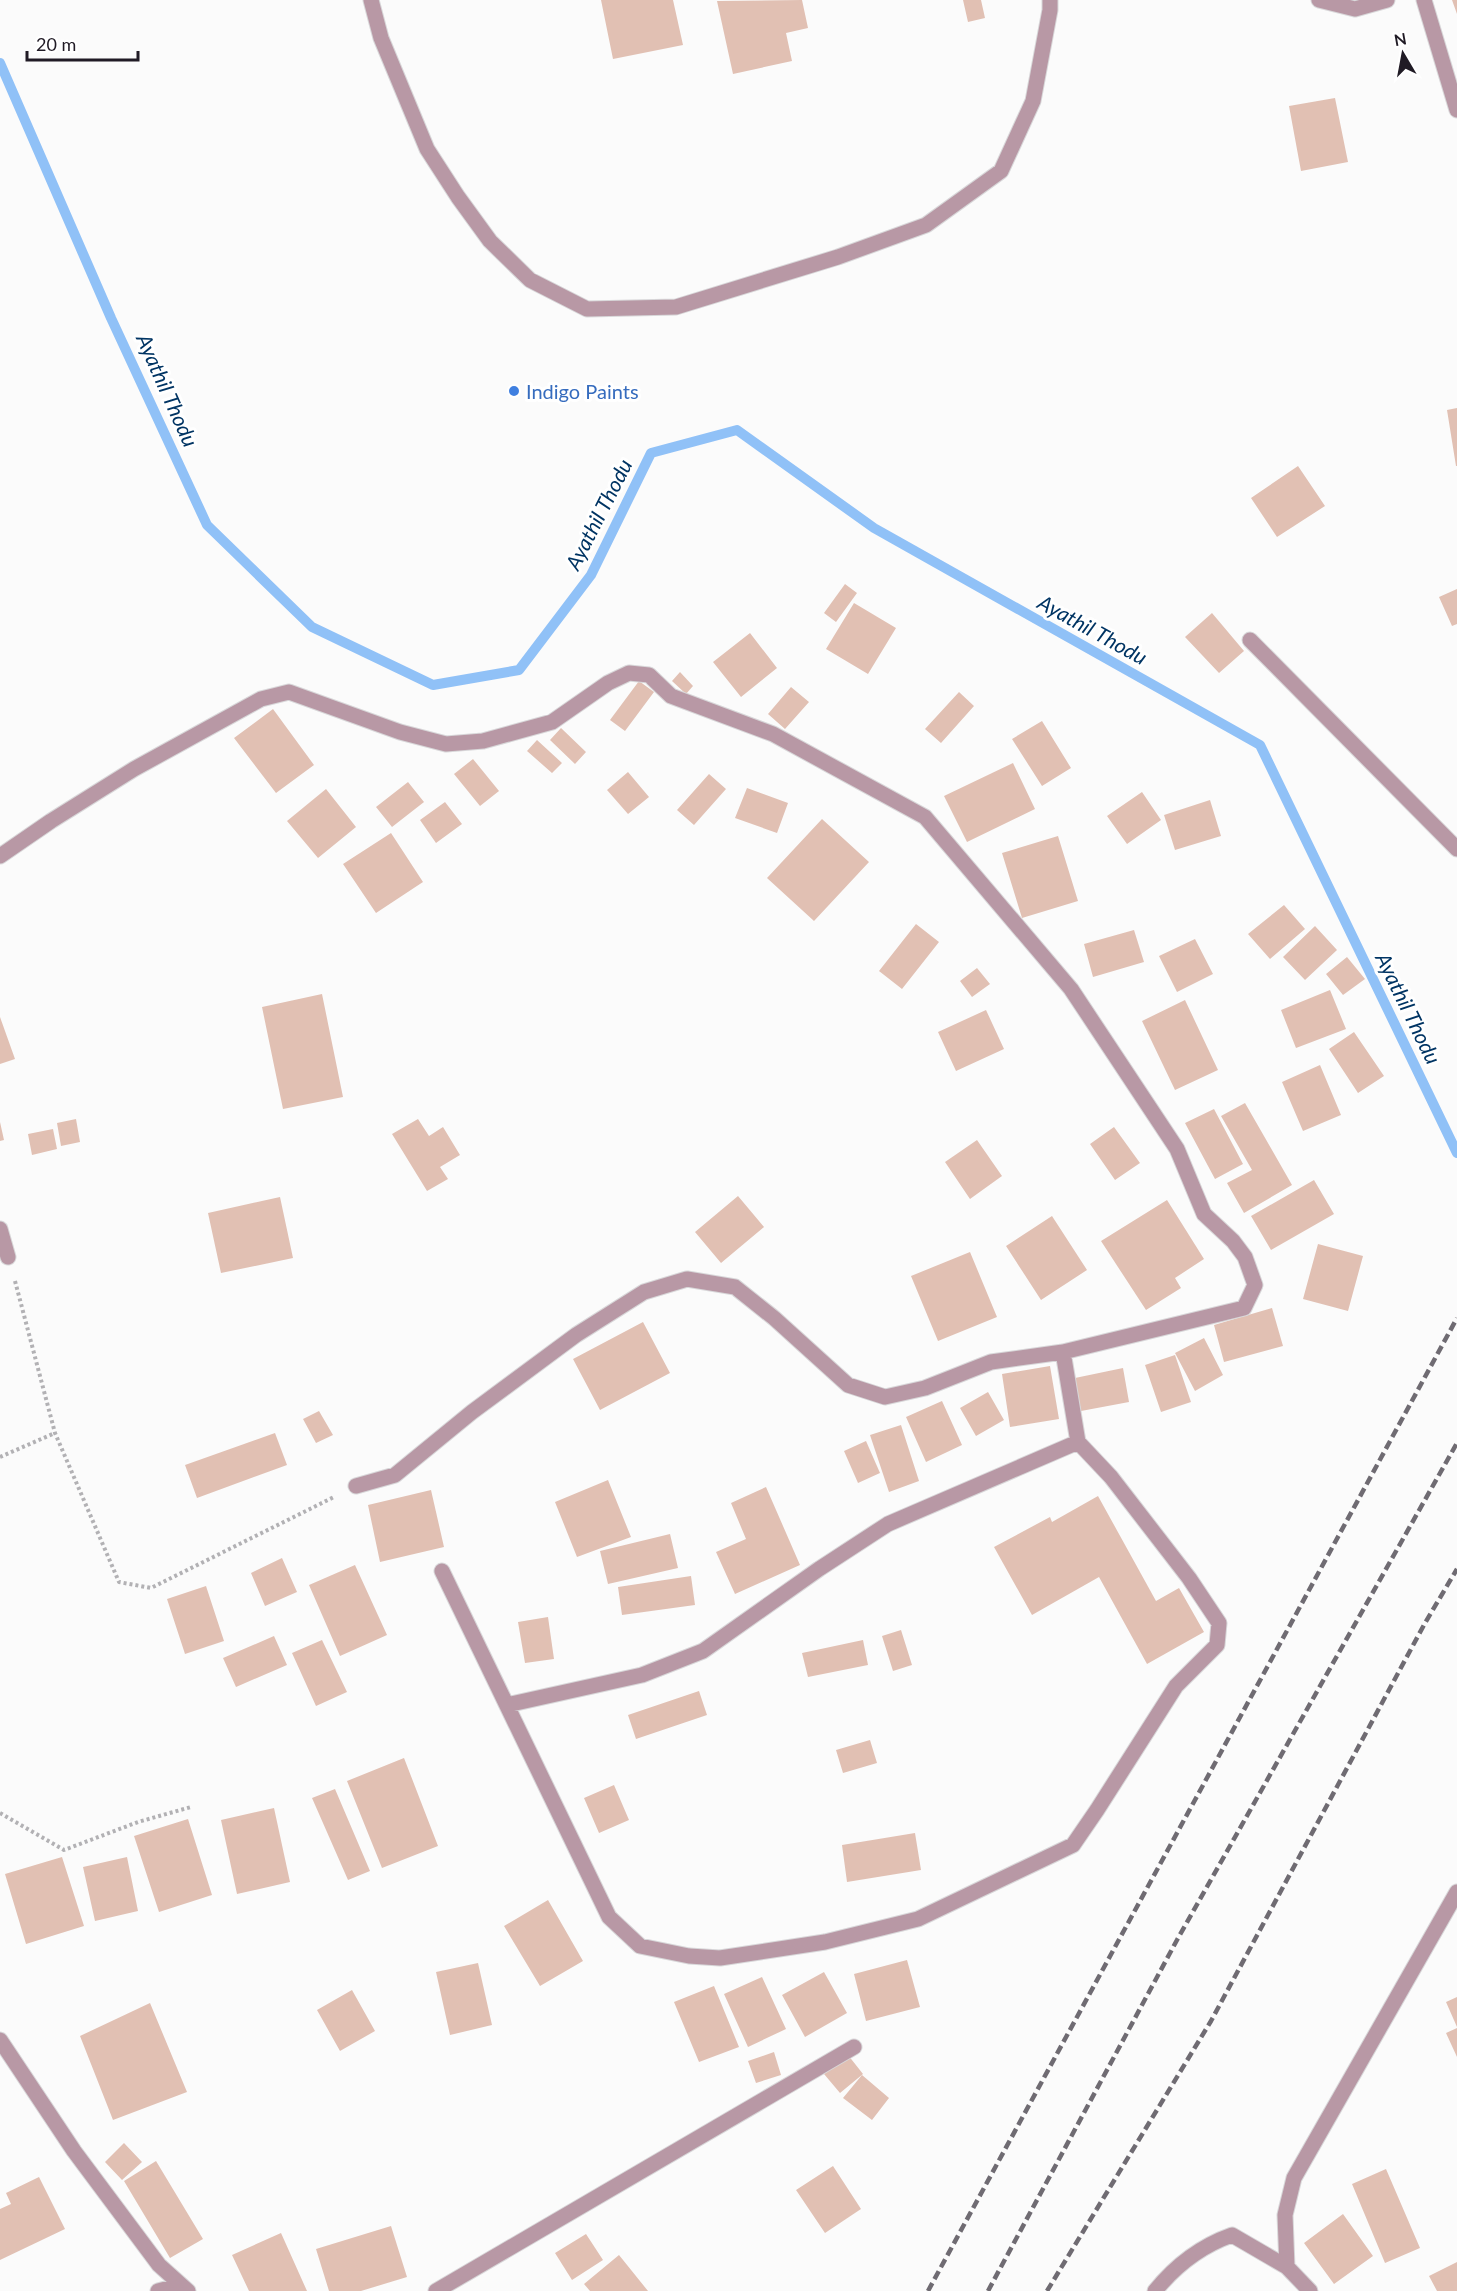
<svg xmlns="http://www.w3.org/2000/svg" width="1457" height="2291" viewBox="0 0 1457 2291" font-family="Lato,sans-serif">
<rect width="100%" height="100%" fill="#fbfbfb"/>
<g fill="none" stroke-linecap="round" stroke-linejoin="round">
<!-- stream -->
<path stroke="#90c1f7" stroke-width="10" d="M0,63L111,318L207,525L312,627L433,685L519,670L591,575L651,453L737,430L874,528L1260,745L1457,1153"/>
</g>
<!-- building -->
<path fill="#e1c0b3" d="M601,0H673L683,45L613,59Z
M802,0L808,28L786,33L792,61L733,74L717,1Z
M963,0H981L985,18L968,22Z
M1452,0H1457V14Z
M1335,98L1348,162L1301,171L1289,106Z
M1457,408V466H1456L1447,410Z
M1298,466L1325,506L1277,537L1251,498Z
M845,584L857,593L836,622L824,613Z
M1457,589V624L1452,626L1439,597Z
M854,603L896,628L868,674L826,649Z
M1212,613L1244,651L1219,673L1185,637Z
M750,633L777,668L741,697L713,662Z
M680,672L693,686L686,694L672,681Z
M639,681L654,692L625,731L610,720Z
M791,687L809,702L785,729L768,714Z
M959,692L974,706L941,743L925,729Z
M273,709L314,765L276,793L234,738Z
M1042,721L1071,768L1042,786L1012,739Z
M561,728L586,752L575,764L550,740Z
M537,740L562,763L552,773L527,751Z
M473,759L499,791L480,806L454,774Z
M1013,763L1035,809L967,842L944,796Z
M628,772L649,797L628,814L607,790Z
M709,774L726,789L694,825L677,810Z
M408,782L424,802L392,827L376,807Z
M747,788L788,803L777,833L735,818Z
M326,789L356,827L318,858L287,821Z
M1142,792L1161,820L1127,844L1107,816Z
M1210,800L1221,836L1175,850L1164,815Z
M445,802L462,824L436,843L420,820Z
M822,819L869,862L814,921L767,878Z
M391,833L423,882L376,913L343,864Z
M1058,836L1078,901L1022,918L1002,853Z
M1284,905L1305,929L1270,959L1248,934Z
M916,924L939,942L902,989L879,971Z
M1315,926L1337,950L1305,980L1283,957Z
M1134,930L1144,962L1093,977L1084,944Z
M1195,939L1213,974L1177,992L1159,956Z
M1347,957L1365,979L1343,995L1326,974Z
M977,968L990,984L972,997L960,981Z
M1330,990L1346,1029L1296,1048L1281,1010Z
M322,994L343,1097L283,1109L262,1007Z
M1185,1000L1218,1070L1175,1090L1142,1021Z
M986,1010L1004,1049L956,1071L938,1032Z
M0,1017L15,1059L0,1064Z
M1354,1032L1384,1076L1358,1093L1329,1049Z
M1320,1065L1341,1115L1303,1131L1282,1082Z
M1245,1103L1292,1185L1244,1213L1227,1183L1252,1170L1221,1116Z
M1214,1109L1243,1164L1215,1179L1185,1123Z
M76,1119L80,1142L61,1146L57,1123Z
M418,1119L429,1136L443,1127L460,1155L440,1167L448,1179L427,1191L392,1134Z
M0,1122L4,1140L0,1141Z
M1114,1127L1140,1163L1115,1180L1090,1144Z
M53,1129L57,1149L32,1155L28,1134Z
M977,1140L1002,1176L970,1199L945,1162Z
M1314,1180L1334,1214L1271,1250L1251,1216Z
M738,1196L764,1227L721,1263L695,1232Z
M280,1197L293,1258L221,1273L208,1213Z
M1167,1200L1204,1259L1175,1278L1181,1288L1146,1310L1101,1241Z
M1052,1216L1087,1270L1041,1300L1006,1246Z
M1318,1244L1363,1256L1348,1311L1303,1299Z
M970,1252L997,1317L938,1341L911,1276Z
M1272,1308L1283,1346L1224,1362L1214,1325Z
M643,1322L670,1373L600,1410L573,1359Z
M1204,1338L1223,1375L1195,1391L1175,1353Z
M1175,1355L1191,1402L1161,1412L1145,1365Z
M1050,1366L1059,1419L1010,1427L1002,1374Z
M1123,1368L1129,1402L1081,1411L1075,1378Z
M988,1392L1004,1420L976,1436L960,1408Z
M942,1401L962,1445L926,1462L906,1417Z
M319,1411L333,1435L316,1443L303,1419Z
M901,1425L919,1481L889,1492L870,1435Z
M275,1433L287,1465L197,1498L185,1465Z
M866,1441L880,1473L858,1483L844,1451Z
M608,1480L631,1537L577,1557L555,1502Z
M766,1487L800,1565L735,1594L716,1552L746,1539L731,1503Z
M431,1490L444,1547L380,1562L368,1505Z
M1098,1496L1156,1601L1179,1588L1204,1632L1147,1664L1099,1577L1032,1615L994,1547L1050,1517L1052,1522Z
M670,1534L678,1568L608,1584L600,1551Z
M282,1558L297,1592L265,1606L251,1573Z
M355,1565L387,1635L340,1656L309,1585Z
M691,1576L695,1605L622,1615L618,1587Z
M206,1586L224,1641L185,1654L167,1599Z
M548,1617L554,1659L525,1663L518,1622Z
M901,1630L912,1665L893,1671L882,1636Z
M274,1636L287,1665L236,1687L223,1658Z
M322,1640L347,1692L316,1706L292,1653Z
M863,1640L868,1665L808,1677L802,1653Z
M699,1691L707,1715L636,1739L628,1715Z
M870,1740L877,1763L843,1773L836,1750Z
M404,1758L438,1846L382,1868L347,1781Z
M614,1785L629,1820L599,1833L584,1798Z
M335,1789L370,1871L348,1880L312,1798Z
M274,1808L290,1882L237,1894L221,1820Z
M188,1819L212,1895L159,1912L134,1836Z
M915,1833L921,1870L847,1882L842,1845Z
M62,1857L84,1926L26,1944L5,1874Z
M127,1857L138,1911L95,1921L83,1867Z
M548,1900L583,1961L540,1986L504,1926Z
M907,1960L920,2007L866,2021L854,1974Z
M478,1963L492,2025L450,2035L436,1972Z
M824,1972L847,2013L805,2037L782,1995Z
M762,1977L786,2029L748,2047L724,1994Z
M714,1986L739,2047L699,2062L674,2002Z
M352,1990L375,2031L340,2051L317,2010Z
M1457,1997V2027L1446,2002Z
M150,2003L187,2092L113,2120L80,2036Z
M1457,2028V2057L1446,2033Z
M774,2052L781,2075L756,2083L748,2061Z
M848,2055L863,2074L840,2093L824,2074Z
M862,2075L889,2098L872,2120L843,2098Z
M124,2143L142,2162L122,2180L105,2162Z
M156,2161L203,2239L170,2258L124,2181Z
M833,2166L861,2209L825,2233L796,2190Z
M1386,2169L1420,2248L1385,2263L1352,2184Z
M39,2177L65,2229L0,2260V2209L11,2204L6,2193Z
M1343,2214L1373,2256L1334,2284L1304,2243Z
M391,2226L407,2277L361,2291H329L316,2249Z
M281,2233L307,2291H249L232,2255Z
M586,2234L603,2260L572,2280L555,2253Z
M619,2255L648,2291H590L584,2284Z
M1457,2262V2291H1437L1429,2276Z"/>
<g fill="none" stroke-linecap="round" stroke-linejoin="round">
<defs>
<path id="street" d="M371,0L381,38L427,149L458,197L490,241L530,280L587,309L676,307L838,257L926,225L1001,171L1033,101L1050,10V0
M1319,0L1355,9L1387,0
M1424,0L1457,110
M1250,640L1457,849
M0,856L51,821L134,769L261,699L289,692L400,732L446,744L483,741L552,722L608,683L629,673L649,675L671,696L773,734L925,817L1071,989L1177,1149L1204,1214L1233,1241L1245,1257L1255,1285L1244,1308L1063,1352L991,1362L925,1388L885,1397L848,1385L774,1318L735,1287L687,1279L644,1292L576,1335L472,1412L395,1475L356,1486
M0,1229L8,1257
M442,1571L609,1917L640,1946L689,1956L720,1958L825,1942L918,1919L1073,1845L1097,1810L1176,1686L1217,1645L1219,1623L1189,1578L1111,1477L1078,1442L1063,1352
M507,1705L642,1675L703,1651L819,1569L888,1524L1078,1442
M0,2040L74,2151L159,2265L188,2291
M158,2291L181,2285
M436,2291L854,2047
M1155,2291C1176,2265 1201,2246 1232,2235L1287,2267
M1310,2291L1287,2267L1285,2215L1294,2178L1457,1892"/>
</defs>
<!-- street casing -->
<use href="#street" stroke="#d8d7d9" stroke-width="17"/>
<!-- path -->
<path stroke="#b2b1b4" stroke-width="4" stroke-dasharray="3 3" stroke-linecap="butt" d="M15,1281L55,1433L119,1582L151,1588L334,1497
M0,1457L55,1433
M0,1813L64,1850L138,1822L191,1807"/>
<!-- street -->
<use href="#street" stroke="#b898a5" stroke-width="15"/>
<!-- rail -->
<path stroke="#6f6b72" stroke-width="4.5" stroke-dasharray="9 4.5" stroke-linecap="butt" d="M928,2291L1457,1318
M988,2291L1177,1940L1457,1443
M1047,2291L1211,2021L1425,1623L1457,1569"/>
</g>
<!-- markers -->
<circle fill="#3f7fe0" stroke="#fff" stroke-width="2" cx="514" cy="391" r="6"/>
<g text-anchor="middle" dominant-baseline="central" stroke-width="6" stroke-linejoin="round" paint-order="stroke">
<!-- shop labels -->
<g font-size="20" fill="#366cbe" stroke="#fff" text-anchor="start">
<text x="526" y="391">Indigo Paints</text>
</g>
<!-- water labels -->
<g font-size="21" font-style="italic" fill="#003463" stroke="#fff">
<text transform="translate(168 390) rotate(66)">Ayathil Thodu</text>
<text transform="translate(598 514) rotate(-63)">Ayathil Thodu</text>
<text transform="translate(1093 629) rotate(29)">Ayathil Thodu</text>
<text transform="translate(1409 1008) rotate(64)">Ayathil Thodu</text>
</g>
</g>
<!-- north arrow -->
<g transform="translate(1403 54) rotate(350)" stroke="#ffffff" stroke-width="4.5" paint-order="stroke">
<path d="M0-4.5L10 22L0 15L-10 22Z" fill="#201b25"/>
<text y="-9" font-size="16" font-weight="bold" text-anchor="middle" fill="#201b25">N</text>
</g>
<!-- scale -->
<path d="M27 51v9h111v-9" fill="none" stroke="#201b25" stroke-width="3"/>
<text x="36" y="51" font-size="18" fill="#201b25" stroke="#ffffff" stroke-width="4.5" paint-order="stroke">20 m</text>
</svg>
